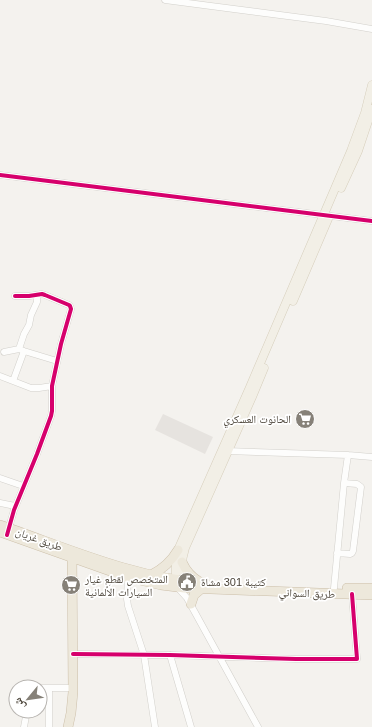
<svg xmlns="http://www.w3.org/2000/svg" width="372" height="727" viewBox="0 0 372 727" font-family="Arial,'Noto Naskh Arabic',sans-serif">
<rect width="100%" height="100%" fill="#f4f2ee"/>
<!-- parking -->
<path fill="#e6e3df" d="M163,414L213,437L205,454L155,430Z"/>
<g fill="none" stroke-linecap="round" stroke-linejoin="round">
<defs>
<path id="minor" d="M165,0L326,21L372,29
M0,175L372,221
M19,349L24,334L29,325L31,315L37,302V295
M4,352L19,349L24,351L57,361
M0,376L31,388H39L52,386
M13,381L24,351
M226,451L348,455L372,457
M0,478L23,486
M0,503L15,506
M8,531L14,510L37,454L51,416L52,411V386L61,344L71,309L70,306L69,305L45,295L42,294L29,296H15
M337,553L350,554L352,553L353,551L361,487L357,484L344,483
M128,575L127,599L128,606L144,655L155,727
M178,588L187,598L258,727
M334,588L344,483L348,455
M73,654L170,655L296,659H357L352,594
M170,655L191,727
M40,688H73
M24,727L27,711
M49,727V688"/>
<path id="major" d="M341,188L358,151L372,109
M293,301L328,219
M178,585C174,573 176,562 178,550L250,387L351,151L365,113L372,85
M184,585C181,573 181,560 185,548L252,397L264,368"/>
<path id="highway" d="M0,525C67,548 133,578 205,583
M0,532L127,577L161,585L185,588L372,595
M182,562C186,571 191,577 200,582
M151,575C163,569 171,562 178,550
M347,588H372
M191,604L194,595L201,589
M68,727L71,713L73,692L72,553"/>
</defs>
<!-- minor casing -->
<use href="#minor" stroke="#d2d0cb" stroke-width="7"/>
<!-- major casing -->
<use href="#major" stroke="#d6cebb" stroke-width="9"/>
<!-- highway casing -->
<use href="#highway" stroke="#ccbfa9" stroke-width="10"/>
<!-- minor -->
<use href="#minor" stroke="#fdfdfc" stroke-width="6"/>
<!-- major -->
<use href="#major" stroke="#f2efe6" stroke-width="8"/>
<!-- highway -->
<use href="#highway" stroke="#ede8db" stroke-width="9"/>
<defs>
<path id="cycleway" d="M0,175L372,221
M7,535L14,510L37,454L51,416L52,411V386L61,344L71,309L70,306L69,305L45,295L42,294L29,296H15
M73,654L170,655L296,659H357L352,594"/>
</defs>
<!-- cycleway casing -->
<use href="#cycleway" stroke="#fff" stroke-width="6"/>
<!-- cycleway -->
<use href="#cycleway" stroke="#d6006c" stroke-width="4"/>
</g>
<!-- icons -->
<defs>
<symbol id="supermarket-disc" viewBox="-11 -11 22 22"><circle r="9.5" fill="#868178" stroke="#fff"/><path d="M-6-5.5h2.5l.6 2H6L4.5 2H-2.5L-4.4-4H-6ZM-1.5 3.2a1.3 1.3 0 1 0 .1 0ZM3 3.2a1.3 1.3 0 1 0 .1 0Z" fill="#fff"/></symbol>
<symbol id="civic-disc" viewBox="-11 -11 22 22"><circle r="9.5" fill="#868178" stroke="#fff"/><path d="M-.6-6.5H3V-4.5H.6V-3L4-1V1h2V6H-6V1h2V-1L-.6-3ZM-1.2 2.5V6h2.4V2.5Z" fill="#fff"/></symbol>
</defs>
<g fill-rule="evenodd">
<use href="#supermarket-disc" x="294" y="408" width="22" height="22"/>
<use href="#civic-disc" x="176" y="571" width="22" height="22"/>
<use href="#supermarket-disc" x="60" y="574" width="22" height="22"/>
</g>
<g text-anchor="middle" dominant-baseline="central" stroke-width="3.5" stroke-linejoin="round" paint-order="stroke">
<!-- poi labels -->
<g font-size="11" fill="#4b4439" stroke="#fff" text-anchor="start">
<text x="291" y="419" text-anchor="end">الحانوت العسكري</text>
<text x="85" y="579">المتخصص لقطع غيار<tspan x="85" dy="13">السيارات الألمانية</tspan></text>
<text x="201" y="582">كتيبة 301 مشاة</text>
</g>
<!-- street labels -->
<g font-size="11" fill="#4b4439" stroke="#fff">
<text transform="translate(39 539) rotate(20)">طريق غريان</text>
<text transform="translate(307 593) rotate(2)">طريق السواني</text>
</g>
</g>
<!-- north arrow -->
<g transform="translate(28 699) rotate(241)"><circle r="19" fill="#ffffff" stroke="#b7b4b0"/>
<path d="M0-3L7 15L0 10L-7 15Z" fill="#868178"/>
<text y="-6" font-size="11" font-weight="bold" text-anchor="middle" fill="#4b4439">ش</text>
</g>
</svg>
